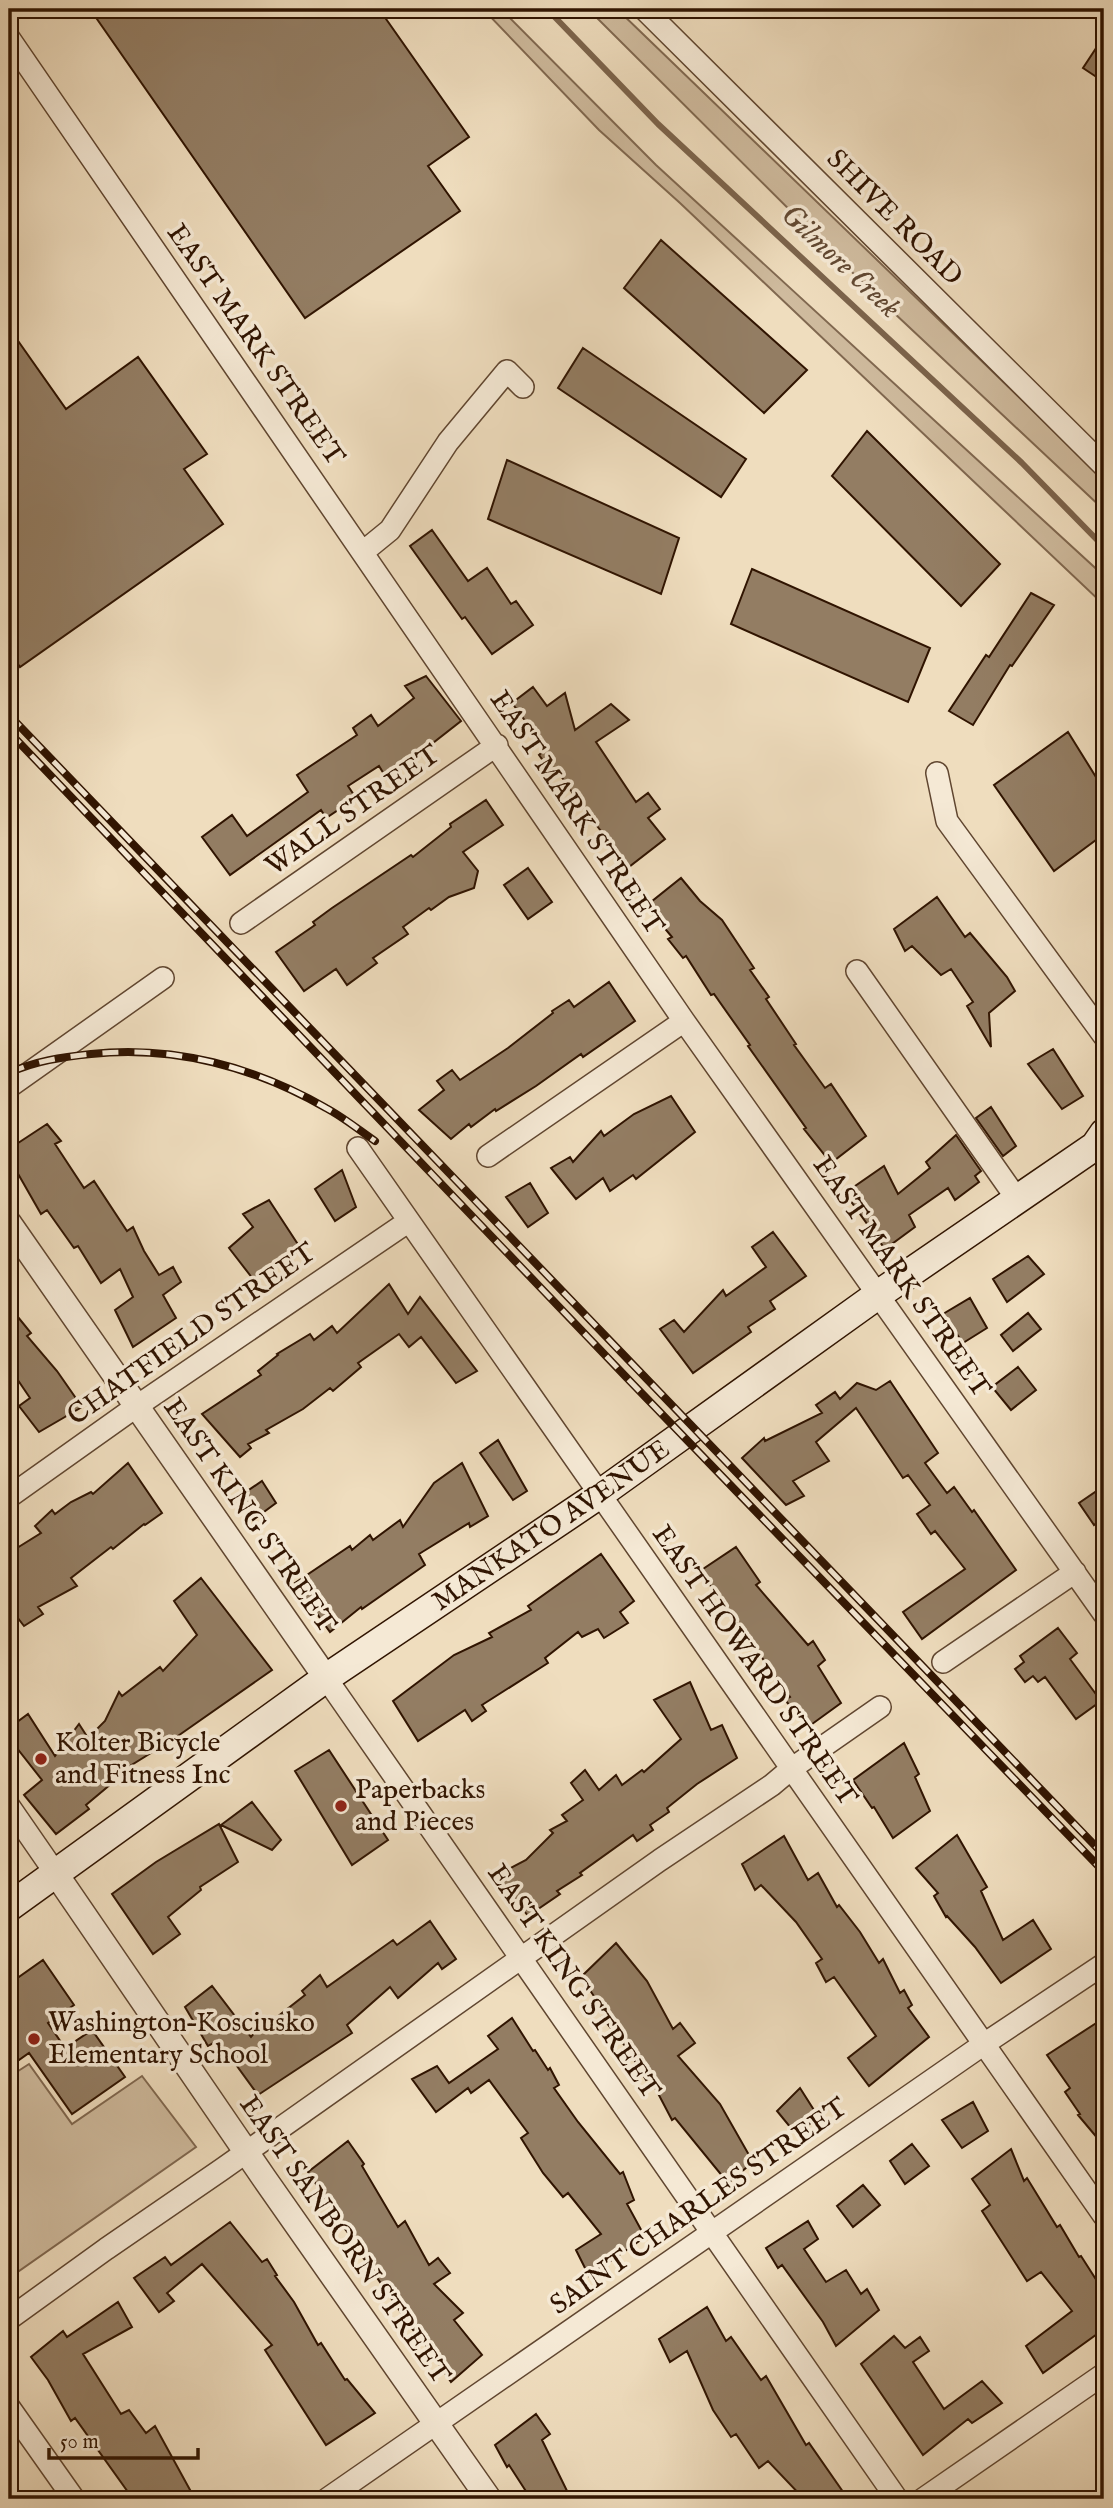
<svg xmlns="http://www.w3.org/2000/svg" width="1113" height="2508" viewBox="0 0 1113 2508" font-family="'IM FELL English',serif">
<rect width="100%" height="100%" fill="#efddbe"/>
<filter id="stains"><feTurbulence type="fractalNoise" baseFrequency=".00286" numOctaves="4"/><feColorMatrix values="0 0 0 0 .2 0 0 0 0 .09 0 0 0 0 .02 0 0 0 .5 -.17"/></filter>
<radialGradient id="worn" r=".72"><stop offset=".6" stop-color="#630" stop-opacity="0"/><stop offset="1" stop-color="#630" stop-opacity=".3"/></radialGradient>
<!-- green -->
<path fill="#cfbb9e" stroke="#806850" stroke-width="2" d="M483,9H501L656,165L1104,576V605L680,203L599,130Z
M588,9H617L1104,479V510L876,296Z
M29,2064L72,2124L142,2076L196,2147L9,2278V2176L11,2173L9,2170V2077Z"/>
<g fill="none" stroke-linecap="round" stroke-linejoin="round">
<!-- stream -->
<path stroke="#7c644c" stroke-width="6" d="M547,9L658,124L1022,463L1104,547"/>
</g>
<!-- building -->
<path fill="#937d63" stroke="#301401" stroke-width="2" d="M90,9H379L469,137L428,166L460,211L305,318Z
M1104,36V82L1083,68Z
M661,240L807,370L764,413L624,288Z
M9,328L66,409L138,357L207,454L184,469L223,524L20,667L9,651Z
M583,348L746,459L721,497L558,388Z
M867,431L1000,564L961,606L832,476Z
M507,460L679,538L661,594L488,519Z
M432,530L468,581L487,568L511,604L516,601L533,625L492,654L465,617L462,619L410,546Z
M752,569L930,648L908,702L731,624Z
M1031,593L1054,605L1012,666L1010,665L973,725L949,711L986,655L989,657Z
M426,676L461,721L387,779L379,766L348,786L356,798L326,818L321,810L230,875L202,837L232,815L247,836L308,792L297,775L357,735L353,728L371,715L378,726L414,698L405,686Z
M533,687L547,706L565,693L575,730L611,704L629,720L596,742L636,802L648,793L660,809L648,818L665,839L625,870L612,853L616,850L582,807L557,770L552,773L539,755L546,749L512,703Z
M1068,732L1104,790V834L1054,871L994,785Z
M486,800L503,825L463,852L478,871L474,888L449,897L431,910L429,908L403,927L408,934L373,958L377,963L347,985L336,969L304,991L276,952L315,925L313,922L332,908L411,855L413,857L451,827L450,824Z
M528,868L552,902L528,919L504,885Z
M681,878L700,901L722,920L754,968L750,970L769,997L766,999L796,1044L794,1045L825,1088L831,1084L866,1136L831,1163L804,1129L806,1128L748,1046L750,1045L714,994L711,995L686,956L683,958L668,939L672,937L646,906Z
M937,897L965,937L970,933L1007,977L1015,991L989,1013L991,1047L967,1006L973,1002L951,969L941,975L912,946L905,951L894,929Z
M609,982L635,1021L583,1057L581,1054L536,1086L496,1111L495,1109L471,1127L469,1124L451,1139L419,1110L444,1090L437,1081L452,1070L460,1080L508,1048L553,1013L552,1011L569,1000L574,1007Z
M1053,1049L1083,1096L1062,1109L1028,1064Z
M671,1096L695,1132L636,1179L633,1175L610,1191L603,1178L576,1199L551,1168L570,1157L573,1162L601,1131L604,1136L634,1114Z
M991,1107L1016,1146L1003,1156L976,1118Z
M47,1124L61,1141L55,1144L84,1188L94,1181L127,1231L133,1227L144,1251L159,1275L173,1267L181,1282L163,1295L176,1318L133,1347L115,1310L133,1297L120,1269L101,1283L78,1246L74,1248L47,1210L41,1214L9,1158V1149Z
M956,1135L981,1171L975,1176L979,1182L955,1200L948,1188L909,1215L915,1227L885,1249L845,1193L884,1166L898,1194L930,1168L926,1162Z
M342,1170L356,1207L335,1221L315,1189Z
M530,1183L548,1213L528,1227L506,1197Z
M269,1200L301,1249L280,1265L278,1262L253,1279L229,1248L253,1227L243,1214Z
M773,1232L806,1276L770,1301L775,1309L748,1327L751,1332L693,1373L660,1329L674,1320L684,1332L723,1290L726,1296L766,1267L752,1247Z
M1028,1256L1044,1274L1007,1302L993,1279Z
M389,1284L408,1314L420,1297L477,1371L456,1383L421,1337L409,1347L399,1334L358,1363L361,1367L333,1391L330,1388L303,1409L266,1430L269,1433L248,1444L251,1448L240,1457L202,1414L261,1375L258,1371L278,1355L277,1354L310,1334L314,1340L332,1326L337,1333Z
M970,1298L987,1328L963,1343L943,1314Z
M9,1306L31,1333L27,1336L57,1371L82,1407L39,1432L19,1406L30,1398L9,1367Z
M1028,1313L1041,1329L1013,1351L1001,1335Z
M1018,1367L1036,1390L1011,1410L992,1387Z
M890,1381L938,1453L925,1463L947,1493L954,1487L972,1512L974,1510L1016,1570L922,1639L903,1612L965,1569L935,1531L931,1534L917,1514L930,1505L908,1475L903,1478L856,1408L816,1442L829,1461L793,1481L804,1496L786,1505L742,1458L764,1438L765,1441L822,1413L816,1405L835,1392L840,1399L857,1383L876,1390Z
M498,1440L527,1491L513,1500L480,1453Z
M128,1463L162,1513L145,1525L144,1524L113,1549L111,1547L71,1578L77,1586L38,1607L43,1614L24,1626L17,1617L9,1624V1553L41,1533L35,1526L52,1510L55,1514L71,1502L91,1492L93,1494Z
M462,1463L488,1516L470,1527L469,1523L419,1554L425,1565L362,1609L361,1607L330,1632L295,1583L350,1546L352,1550L370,1535L373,1540L400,1520L403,1527L434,1483Z
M262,1481L276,1503L253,1520L237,1498Z
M1104,1486V1518L1094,1525L1079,1503Z
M736,1547L760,1582L756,1585L808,1645L813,1641L825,1660L818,1666L841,1703L808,1727L785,1700L790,1697L700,1571Z
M601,1554L634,1601L620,1612L628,1623L604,1638L598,1629L582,1637L578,1632L545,1658L548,1663L482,1705L486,1711L472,1721L465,1710L418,1741L393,1701L454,1655L492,1637L489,1633L531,1610L528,1606Z
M201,1578L272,1670L175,1738L114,1776L117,1779L86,1805L89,1809L56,1834L24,1795L42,1780L9,1738V1728L28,1714L55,1756L79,1724L88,1738L105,1721L119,1692L122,1696L160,1667L163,1671L197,1635L174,1601Z
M1058,1628L1077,1653L1070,1659L1101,1701L1076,1719L1045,1677L1038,1682L1033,1676L1025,1682L1015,1669L1024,1662L1020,1656Z
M690,1682L711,1730L722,1725L737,1758L697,1784L667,1808L669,1812L650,1825L653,1830L637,1841L633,1835L580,1873L582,1875L557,1891L560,1894L528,1916L497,1875L526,1860L553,1833L550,1830L567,1821L562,1815L583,1800L571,1783L585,1770L599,1790L616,1775L622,1785L642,1770L644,1772L681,1739L654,1700Z
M904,1743L919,1774L915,1777L930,1811L893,1838L874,1807L872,1808L853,1780Z
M329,1750L388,1840L352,1865L295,1771Z
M252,1802L281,1840L272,1850L221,1825Z
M219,1824L238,1862L200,1887L201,1890L168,1917L180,1934L153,1954L112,1894L156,1862Z
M957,1835L987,1887L981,1891L1003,1940L1033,1920L1051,1949L1001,1983L975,1947L947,1916L946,1917L934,1896L938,1893L916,1868Z
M784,1836L808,1880L818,1873L837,1907L839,1905L860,1932L879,1963L883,1959L900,1993L904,1990L912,2005L908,2008L929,2037L869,2086L848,2058L876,2036L834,1977L826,1982L816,1963L822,1959L796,1922L761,1885L755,1890L742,1864Z
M430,1921L456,1959L442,1969L438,1963L398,1998L390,1987L347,2025L352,2033L258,2095L218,2040L208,2046L185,2007L212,1986L251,2037L265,2020L268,2024L305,1995L302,1991L320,1975L327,1987L393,1940L397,1945Z
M616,1943L647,1981L673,2029L680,2023L695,2043L678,2056L720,2104L753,2162L728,2183L675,2118L672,2120L650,2078L646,2080L629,2051L602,2017L606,2014L581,1977Z
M43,1960L74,2005L48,2023L65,2048L92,2030L125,2077L72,2114L29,2053L9,2067V1984Z
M512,2018L533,2051L535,2050L548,2070L550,2068L559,2085L554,2088L578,2122L620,2174L623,2172L634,2200L627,2204L645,2237L589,2276L576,2250L601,2234L568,2193L563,2197L543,2173L521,2138L528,2133L489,2080L471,2093L468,2088L436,2112L412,2079L437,2066L449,2083L498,2049L488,2036Z
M1104,2018V2146L1078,2115L1080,2114L1065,2092L1070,2088L1047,2055Z
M800,2088L819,2118L795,2133L777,2111Z
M973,2102L988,2131L962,2148L942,2120Z
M348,2141L364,2164L362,2166L398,2227L405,2221L429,2265L438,2258L450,2273L434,2284L463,2313L454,2320L482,2355L451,2382L429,2349L413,2330L360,2253L363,2251L332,2213L334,2211L308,2172Z
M912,2144L929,2166L905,2184L890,2161Z
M1011,2149L1024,2181L1027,2178L1057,2227L1060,2225L1079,2257L1081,2256L1104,2292V2329L1043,2373L1026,2346L1072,2311L1041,2272L1027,2281L982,2211L990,2205L972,2179Z
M863,2185L880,2205L853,2227L837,2206Z
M808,2221L818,2239L804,2249L826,2282L846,2270L861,2294L867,2289L879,2310L836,2346L823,2322L782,2265L778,2268L766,2248Z
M230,2222L262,2262L267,2259L277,2275L275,2276L294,2302L318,2345L321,2343L345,2380L347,2379L375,2413L326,2445L265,2350L272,2345L202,2264L167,2293L174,2301L159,2312L134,2278L165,2257L171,2265Z
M118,2302L132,2327L83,2354L121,2414L129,2410L146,2433L155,2426L195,2499H133L75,2418L71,2421L48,2380L31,2357L63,2331L67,2337Z
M707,2307L726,2341L731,2337L761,2380L766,2376L806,2445L809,2443L848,2499H804L768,2461L759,2468L736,2434L731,2437L713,2410L687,2351L670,2362L659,2339Z
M894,2336L905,2348L920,2337L929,2351L913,2362L944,2409L982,2381L1002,2403L972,2423L968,2419L923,2455L861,2364Z
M536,2414L550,2434L542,2440L571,2499H531L509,2465L507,2467L495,2445Z"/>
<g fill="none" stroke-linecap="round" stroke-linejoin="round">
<defs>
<path id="minor" d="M644,9L1104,466
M9,38L684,1021L1104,1614
M363,552L390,530L448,442L507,371L523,387
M937,773L947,821L1104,1036
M241,923L497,745
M857,971L1017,1199
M9,1087L163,978
M358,1148L1104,2216
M488,1156L684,1021
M9,1497L137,1406L409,1221
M943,1662L1075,1572
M326,1678L897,2499
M9,1806L56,1874
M9,2319L106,2249L221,2170L660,1860L772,1785L791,1769L880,1707
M9,2407L74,2499
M327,2499L984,2044L1104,1964
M923,2499L1104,2374"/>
<path id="tertiary" d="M9,1223L326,1678
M56,1874L264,2178L489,2499"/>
<g id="secondary">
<path id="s1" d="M9,1907L326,1678L600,1494L879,1294L1095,1146L1104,1133"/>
</g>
</defs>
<!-- minor casing -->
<use href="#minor" stroke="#604630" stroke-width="24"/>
<!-- tertiary casing -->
<use href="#tertiary" stroke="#604630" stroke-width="27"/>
<!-- secondary casing -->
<use href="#secondary" stroke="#301401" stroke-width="31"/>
<!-- minor -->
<use href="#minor" stroke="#f5e9d5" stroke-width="21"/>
<!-- tertiary -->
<use href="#tertiary" stroke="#f5e9d5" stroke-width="24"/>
<!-- secondary -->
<use href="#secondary" stroke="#f5e9d5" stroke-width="28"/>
<defs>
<path id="rail" d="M9,715L1104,1855
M9,732L627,1378L1104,1872
M9,1073C35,1061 62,1057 91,1054C174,1045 255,1067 326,1108C343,1117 359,1130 375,1141"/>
</defs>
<!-- rail casing -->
<use href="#rail" stroke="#301401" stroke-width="8"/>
<!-- rail -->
<use href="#rail" stroke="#f5e9d5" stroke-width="5" stroke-dasharray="16" stroke-linecap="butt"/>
</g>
<!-- markers -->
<g fill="#8f2418" stroke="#f5e9d5" stroke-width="2.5">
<circle cx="41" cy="1759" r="7"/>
<circle cx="341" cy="1806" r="7"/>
<circle cx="34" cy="2039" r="7"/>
</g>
<g text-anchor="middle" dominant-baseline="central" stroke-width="7" stroke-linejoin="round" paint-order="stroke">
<!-- street labels -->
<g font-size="28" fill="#301401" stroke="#f5e9d5">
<text transform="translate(894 218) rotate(45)">SHIVE ROAD</text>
<text transform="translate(255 345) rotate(55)">EAST MARK STREET</text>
<text transform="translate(353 811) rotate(-35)">WALL STREET</text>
<text transform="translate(576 813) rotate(56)">EAST MARK STREET</text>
<text transform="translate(901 1277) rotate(55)">EAST MARK STREET</text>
<text transform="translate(192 1335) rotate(-35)">CHATFIELD STREET</text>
<text transform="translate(249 1516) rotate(55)">EAST KING STREET</text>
<text stroke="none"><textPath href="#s1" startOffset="663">MANKATO AVENUE</textPath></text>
<text transform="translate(754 1666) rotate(55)">EAST HOWARD STREET</text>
<text transform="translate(573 1982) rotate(55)">EAST KING STREET</text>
<text transform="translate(699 2207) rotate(-35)">SAINT CHARLES STREET</text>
<text transform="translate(344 2240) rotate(55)">EAST SANBORN STREET</text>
</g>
<!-- poi labels -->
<g font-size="28" fill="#301401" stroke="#f5e9d5" text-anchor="start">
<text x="55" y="1743">Kolter Bicycle<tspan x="55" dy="32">and Fitness Inc</tspan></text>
<text x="355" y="1790">Paperbacks<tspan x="355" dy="32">and Pieces</tspan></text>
<text x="48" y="2023">Washington–Kosciusko<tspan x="48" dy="32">Elementary School</tspan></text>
</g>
<!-- water labels -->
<g font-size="30" font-style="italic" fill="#624933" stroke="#f5e9d5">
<text transform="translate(840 262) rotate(43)">Gilmore Creek</text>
</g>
</g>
<!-- margin -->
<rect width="1113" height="2508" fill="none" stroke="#efddbe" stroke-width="35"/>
<rect x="10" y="10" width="1092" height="2487" fill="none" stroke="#301401" stroke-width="3.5"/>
<rect x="18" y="18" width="1078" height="2473" fill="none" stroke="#301401" stroke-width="2"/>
<!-- scale -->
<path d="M49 2448v10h149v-10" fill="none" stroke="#301401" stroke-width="3.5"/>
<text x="60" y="2448" font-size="21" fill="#301401" stroke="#f5e9d5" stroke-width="5" paint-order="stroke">50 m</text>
<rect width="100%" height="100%" filter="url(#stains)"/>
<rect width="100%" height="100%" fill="url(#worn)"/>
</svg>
